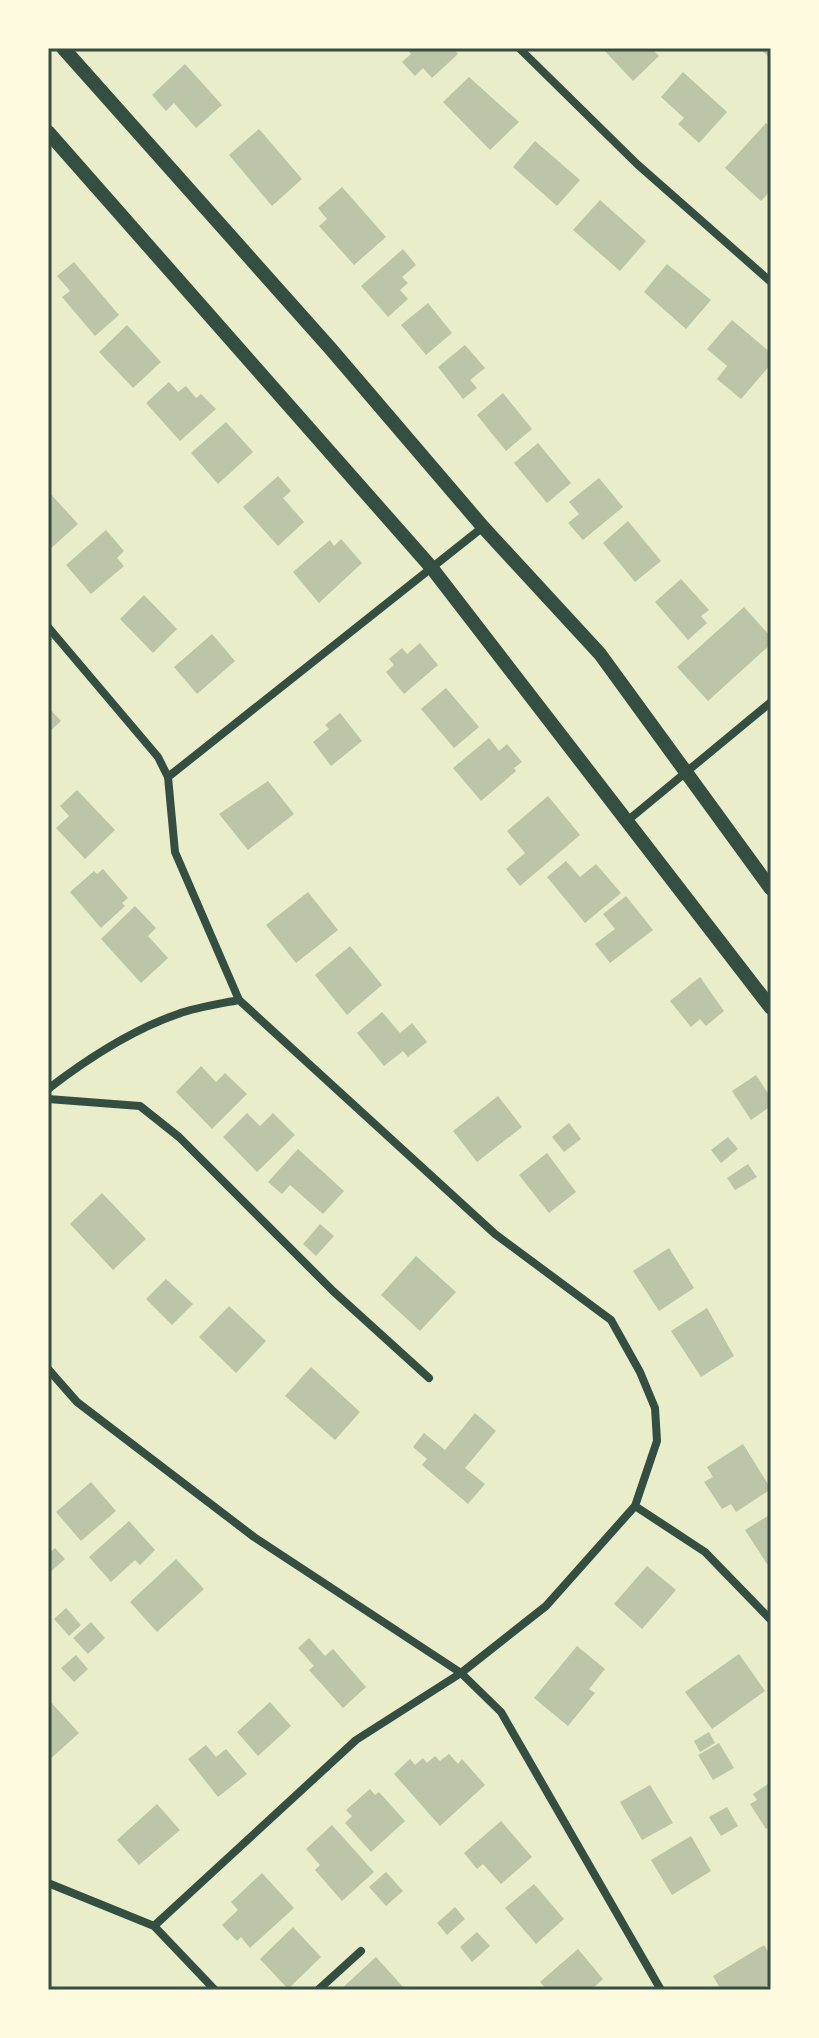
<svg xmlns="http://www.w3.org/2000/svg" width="819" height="2038" viewBox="0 0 819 2038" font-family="Helvetica,sans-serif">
<rect width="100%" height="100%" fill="#e9edc9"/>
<!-- building -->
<path fill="#bcc5a7" d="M405,48H453L458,54L432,78L423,68L415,76L402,62L411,54Z
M602,48H651L659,56L633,81Z
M759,48H771V59Z
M185,64L222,105L196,128L174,103L166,111L152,95Z
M683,72L727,112L699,143L678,124L684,118L661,97Z
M469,77L519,122L490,150L443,102Z
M766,123L771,128V190L761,201L725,168Z
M259,129L302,179L272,206L229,155Z
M535,141L580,180L557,206L513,167Z
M342,187L386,237L354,265L319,226L327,219L318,208Z
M600,200L646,241L620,271L573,230Z
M403,249L416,265L402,277L408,283L400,290L408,299L388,317L361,286Z
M74,262L119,315L95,336L62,297L70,291L57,276Z
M667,264L711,300L686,329L644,292Z
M428,303L452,333L426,355L401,325Z
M732,320L771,353V364L741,399L717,379L727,366L707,349Z
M127,325L161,362L133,388L99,352Z
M465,345L485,368L470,380L477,388L463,399L438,367Z
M169,382L178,392L186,386L196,398L201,394L216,409L180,441L146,403Z
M503,393L532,429L506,451L477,415Z
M226,422L253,452L218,484L191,453Z
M538,443L571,483L547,503L514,463Z
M278,476L291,491L283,498L304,522L278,546L243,507Z
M599,478L623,507L583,540L568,523L579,514L569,502Z
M48,491L78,524L48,551Z
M628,521L661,561L635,582L603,543Z
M106,530L124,551L117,558L124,566L91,594L66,565Z
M341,539L362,563L319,603L293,572L330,540L334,546Z
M681,579L709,610L701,616L707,623L688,640L655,602Z
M144,595L177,629L153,653L120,619Z
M744,607L771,637V644L708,701L677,667Z
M212,634L235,661L197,694L174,667Z
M420,643L438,665L404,694L386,672L394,665L389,659L402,648L407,654Z
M446,688L479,727L454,748L421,709Z
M48,707L61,721L48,733Z
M340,713L362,741L331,766L313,742L329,729L325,725Z
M489,738L499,751L507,744L522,762L514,768L516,771L481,801L453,768Z
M268,781L294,814L248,850L219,814Z
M77,790L115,830L85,859L56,828L69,816L60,806Z
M548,796L580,835L520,886L506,869L525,853L507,831Z
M566,861L580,877L596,864L621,893L585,923L547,877Z
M103,869L128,898L122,903L125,906L101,928L70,892L94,871L97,874Z
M308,892L338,930L296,963L266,925Z
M626,896L653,930L610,963L595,944L615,929L603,914Z
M135,906L156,928L148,936L168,958L141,983L101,939Z
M350,946L382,985L347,1015L315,975Z
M700,977L724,1011L706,1026L700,1019L691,1027L670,1001Z
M382,1012L400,1033L412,1023L427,1042L408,1057L403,1051L384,1066L357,1033Z
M201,1066L216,1082L225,1073L247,1094L212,1129L176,1092Z
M756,1075L771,1098V1106L751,1120L732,1091Z
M498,1096L522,1127L477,1162L453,1131Z
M247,1113L260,1126L273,1113L295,1135L257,1172L223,1137Z
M569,1123L581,1139L564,1152L552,1137Z
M728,1137L738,1149L721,1163L711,1150Z
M298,1149L344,1191L323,1214L290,1185L282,1194L268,1182Z
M547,1153L576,1192L549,1213L519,1175Z
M748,1164L757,1177L735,1190L727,1178Z
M102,1193L146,1239L113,1270L70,1224Z
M320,1224L334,1236L316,1256L303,1244Z
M669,1248L694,1288L659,1311L633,1271Z
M416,1256L456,1292L420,1331L381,1295Z
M166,1279L193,1304L172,1325L146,1299Z
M229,1306L266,1341L236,1373L199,1337Z
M707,1308L734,1356L701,1377L671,1331Z
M311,1367L360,1412L335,1440L285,1396Z
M475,1413L496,1431L465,1468L485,1484L468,1504L422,1465L427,1459L413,1447L424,1433L445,1450Z
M743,1444L771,1489L736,1512L731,1504L722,1509L704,1482L713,1477L707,1467Z
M91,1482L116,1511L81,1541L56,1512Z
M771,1514V1561L767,1564L745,1530Z
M129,1521L155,1550L140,1565L135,1560L111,1582L89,1557Z
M55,1548L65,1559L48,1574V1554Z
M176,1559L204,1589L157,1632L130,1602Z
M647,1566L676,1590L642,1629L614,1604Z
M66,1608L81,1625L69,1636L54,1619Z
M91,1622L105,1638L88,1654L73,1638Z
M309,1638L325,1656L333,1649L366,1687L343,1708L309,1670L314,1666L298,1648Z
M577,1646L605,1669L589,1689L595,1693L568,1726L534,1698Z
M739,1654L765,1691L712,1729L685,1692Z
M76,1655L88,1669L74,1682L61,1668Z
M48,1699L79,1733L48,1761Z
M270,1702L291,1726L258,1756L237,1732Z
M709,1732L715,1743L700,1752L694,1741Z
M719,1743L734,1768L713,1780L698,1755Z
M206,1745L216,1757L226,1749L247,1774L218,1797L188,1759Z
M449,1754L458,1764L462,1759L485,1785L440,1826L394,1774L410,1759L415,1765L423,1758L427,1763L435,1756L440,1761Z
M771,1782V1826L766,1829L750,1804L757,1800L753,1794Z
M650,1785L673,1823L642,1840L620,1802Z
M370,1789L375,1795L379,1792L405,1821L371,1852L345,1823L352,1816L346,1810Z
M157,1804L180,1830L139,1865L117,1840Z
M727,1807L738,1826L721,1836L709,1817Z
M501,1821L532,1857L501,1884L483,1864L477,1869L464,1853Z
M332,1825L374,1872L342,1901L315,1870L320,1865L306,1849Z
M691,1836L711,1871L672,1895L651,1860Z
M386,1872L403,1891L386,1906L369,1887Z
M262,1873L294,1908L250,1948L241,1937L237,1941L222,1925L238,1910L231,1902Z
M534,1884L564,1919L536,1944L505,1908Z
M455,1907L465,1919L447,1935L437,1923Z
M293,1927L321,1957L288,1989L260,1959Z
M477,1932L490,1946L472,1962L460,1947Z
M764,1945L771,1957V1983L760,1990H721L713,1976Z
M578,1949L603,1979L591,1990H547L540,1982Z
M376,1957L403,1987L399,1990H340Z"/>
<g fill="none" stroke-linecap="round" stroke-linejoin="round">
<!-- minor -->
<path stroke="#344e41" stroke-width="8" d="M519,48L637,164L771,282
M48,627L158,757L168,777L175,852L239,1000L495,1234L611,1320L640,1372L655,1408L657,1441L635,1506L546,1606L461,1673L356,1740L154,1926
M168,777L483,527
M627,821L771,702
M48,1089C87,1059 131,1030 178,1014C197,1007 219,1004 239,1000
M48,1099L140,1106L179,1137L333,1291L429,1378
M48,1369L77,1402L254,1537L461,1673L501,1712L661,1990
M635,1506L705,1552L771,1620
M48,1883L154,1926L215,1990
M318,1990L361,1951"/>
<!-- tertiary -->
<path stroke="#344e41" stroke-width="14" d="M63,48L330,348L483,527L600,654L771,889
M48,132L431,567L771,1008"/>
</g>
<!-- border -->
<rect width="819" height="2038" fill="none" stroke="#fefae0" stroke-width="100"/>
<rect x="50" y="50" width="719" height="1938" fill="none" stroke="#344e41" stroke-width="3"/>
</svg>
